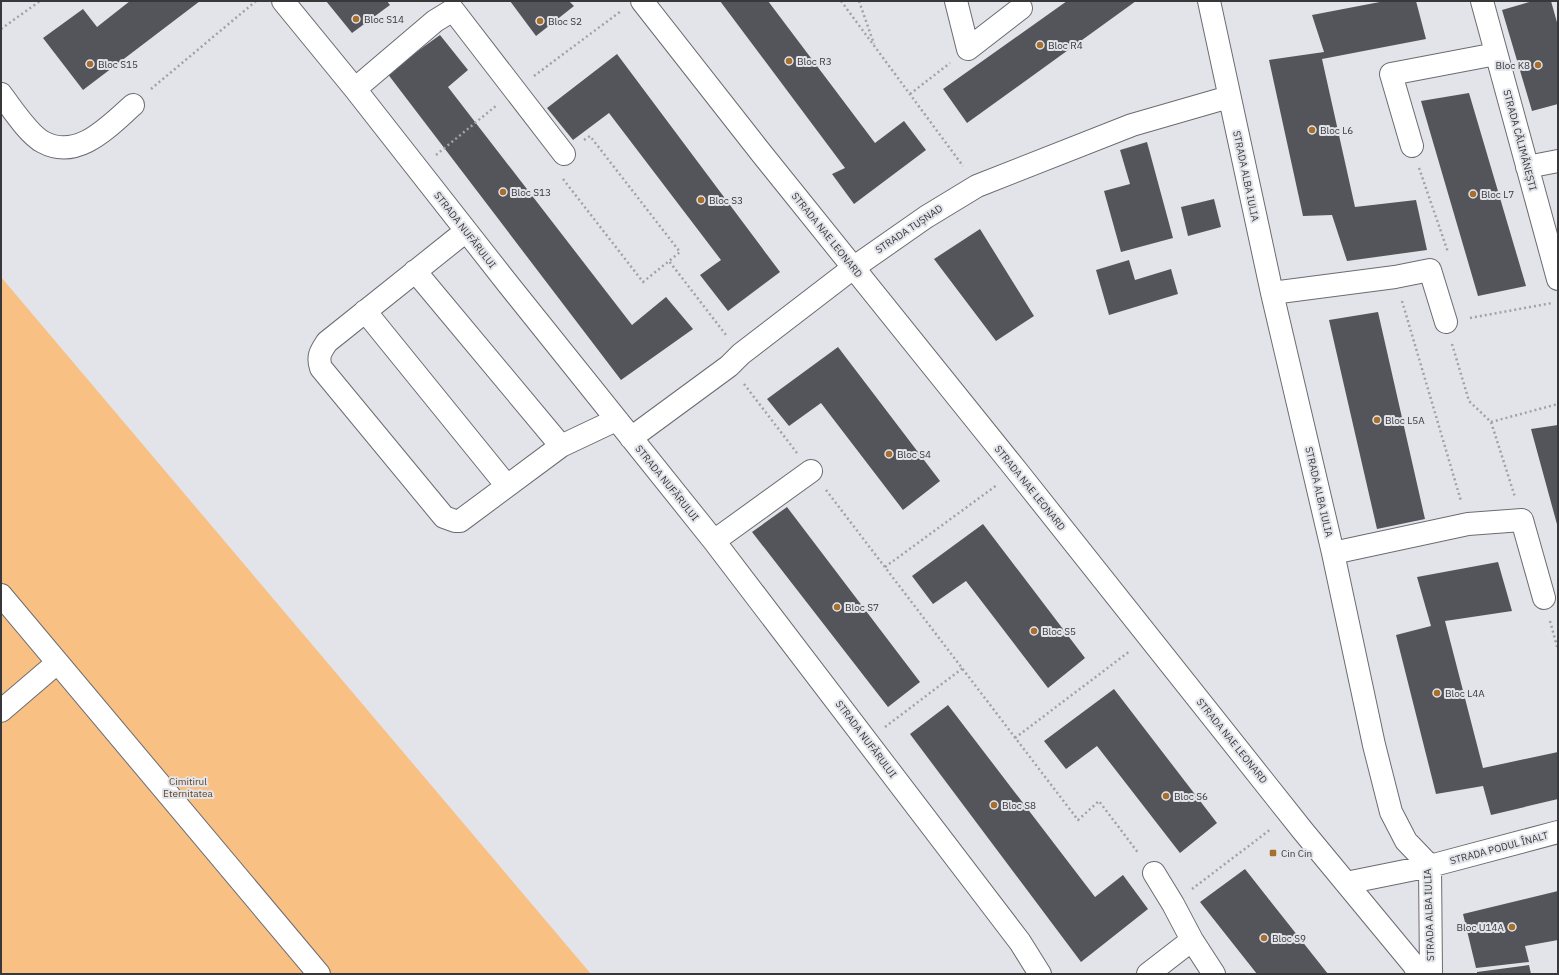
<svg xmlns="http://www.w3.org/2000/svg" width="1559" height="975" viewBox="0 0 1559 975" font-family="'IBM Plex Sans',sans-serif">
<rect width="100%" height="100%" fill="#e3e4ea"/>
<!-- green -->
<path fill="#f9c084" d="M1,277L591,974H1Z"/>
<!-- building -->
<path fill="#54555a" d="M130,1H200L83,90L43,38L83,9L97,27Z
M326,1H387L390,5L352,33Z
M510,1H569L574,6L536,36Z
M720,1H768L875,143L904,121L926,150L854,204L832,174L845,168Z
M1067,1H1136L967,123L943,89Z
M1385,1H1416L1426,39L1322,59L1355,207L1416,200L1427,250L1347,261L1332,215L1303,216L1269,60L1324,52L1312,15Z
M1533,1H1551L1558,26V104L1532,111L1502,10Z
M440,35L468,70L448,87L632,325L666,297L693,329L621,380L387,73Z
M617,54L780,272L728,311L700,275L721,260L609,113L573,140L547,108Z
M1469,93L1526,286L1478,296L1421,101Z
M1147,142L1173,238L1121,252L1104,191L1130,184L1120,150Z
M1214,199L1221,227L1188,236L1181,207Z
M980,229L1034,316L996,341L934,259Z
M1129,260L1135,280L1171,269L1178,294L1109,315L1096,270Z
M1378,312L1425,519L1377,529L1329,320Z
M838,347L940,481L903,510L821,403L789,426L767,399Z
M1558,425V528L1531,429Z
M787,507L920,682L888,707L752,532Z
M983,524L1085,658L1048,688L966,581L933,604L912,576Z
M1498,562L1512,611L1445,621L1483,768L1558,752V799L1491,815L1483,786L1436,794L1396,635L1431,626L1417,577Z
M1114,689L1217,823L1180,853L1097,746L1066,769L1044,741Z
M948,705L1095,897L1123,875L1148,909L1081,962L910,734Z
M1245,869L1328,974H1257L1200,902Z
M1558,891V940L1525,946L1529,962L1476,968L1463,914Z
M1529,965L1531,974H1477V972Z"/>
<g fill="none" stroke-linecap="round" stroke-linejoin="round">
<defs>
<path id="minor" d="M283,1L355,89L508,284L714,541L1020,942L1040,974
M642,1L762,154L1017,471L1303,831L1413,964L1419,974
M956,1L968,49L1021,8
M1209,1L1272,293L1333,553L1374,745L1391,812L1406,841L1430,866L1431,974
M1482,1L1558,279
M355,89L435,21L453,10L564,154
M1,94C11,107 28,134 43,142C78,161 109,126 133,105
M1412,146L1391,74L1496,54
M1527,167L1558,161
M466,231L327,342C321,351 317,356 321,368L444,517L455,521H460L561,446L616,420
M415,271L561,446
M1272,293L1395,277L1430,270L1446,322
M365,311L507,486
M631,438L729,366L741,354L853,268L926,217L977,186L1132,125L1229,97
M714,541L811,471
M1333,553L1468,524L1522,520L1544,598
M1,595L319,974
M1,711L57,663
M1154,873L1173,904L1192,940
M1346,883L1430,866L1558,832
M1148,974L1192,940L1214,974"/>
</defs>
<!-- minor casing -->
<use href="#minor" stroke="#6b6c71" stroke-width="24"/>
<!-- path -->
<path stroke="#a1a1a6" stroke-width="2.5" stroke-dasharray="2 3" stroke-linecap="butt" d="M841,1L963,166
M859,1L874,44
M1,29L40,1
M534,76L621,11
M151,89L256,1
M910,94L950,63
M584,140L590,136L680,252L669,261
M436,155L497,105
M1419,168L1448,252
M563,179L643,282L669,261L726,335
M1402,301L1461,501
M1470,318L1552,303
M1452,344L1469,401L1491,422L1515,497
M744,384L797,453
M1491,422L1558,404
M826,490L1078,820L1099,801L1139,854
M885,567L997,485
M1550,621L1558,650
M885,727L963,668
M1015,738L1130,651
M1192,889L1271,829"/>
<!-- minor -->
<use href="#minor" stroke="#fff" stroke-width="22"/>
</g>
<!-- markers -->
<g fill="#a76f2d" stroke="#e3e4ea" stroke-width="1.5">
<circle cx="356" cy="19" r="4"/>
<circle cx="540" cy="21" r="4"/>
<circle cx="1040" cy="45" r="4"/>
<circle cx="789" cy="61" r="4"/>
<circle cx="90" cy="64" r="4"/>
<circle cx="1538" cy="65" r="4"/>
<circle cx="1312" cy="130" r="4"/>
<circle cx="503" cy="192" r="4"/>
<circle cx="1473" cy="194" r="4"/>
<circle cx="701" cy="200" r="4"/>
<circle cx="1377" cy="420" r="4"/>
<circle cx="889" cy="454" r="4"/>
<circle cx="837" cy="607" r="4"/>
<circle cx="1034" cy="631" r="4"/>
<circle cx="1437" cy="693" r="4"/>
<circle cx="1166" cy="796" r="4"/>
<circle cx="994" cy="805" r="4"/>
<rect x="1269" y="849" width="8" height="8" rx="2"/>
<circle cx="1512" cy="927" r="4"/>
<circle cx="1264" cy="938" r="4"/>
</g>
<g text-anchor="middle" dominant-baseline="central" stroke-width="4" stroke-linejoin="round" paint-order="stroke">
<!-- poi labels -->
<g font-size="10" fill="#38383a" stroke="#e3e4ea" text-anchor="start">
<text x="364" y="19">Bloc S14</text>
<text x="548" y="21">Bloc S2</text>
<text x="1048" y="45">Bloc R4</text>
<text x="797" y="61">Bloc R3</text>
<text x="98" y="64">Bloc S15</text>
<text x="1530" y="65" text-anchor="end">Bloc K8</text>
<text x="1320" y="130">Bloc L6</text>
<text x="511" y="192">Bloc S13</text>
<text x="1481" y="194">Bloc L7</text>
<text x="709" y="200">Bloc S3</text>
<text x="1385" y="420">Bloc L5A</text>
<text x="897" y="454">Bloc S4</text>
<text x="845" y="607">Bloc S7</text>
<text x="1042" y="631">Bloc S5</text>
<text x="1445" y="693">Bloc L4A</text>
<text x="1174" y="796">Bloc S6</text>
<text x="1002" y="805">Bloc S8</text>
<text x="1281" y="853">Cin Cin</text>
<text x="1504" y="927" text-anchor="end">Bloc U14A</text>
<text x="1272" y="938">Bloc S9</text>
</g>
<!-- street labels -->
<g font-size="10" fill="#38383a" stroke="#e3e4ea">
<text transform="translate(1520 140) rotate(75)">STRADA CĂLIMĂNEȘTI</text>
<text transform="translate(1246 176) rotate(78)">STRADA ALBA IULIA</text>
<text transform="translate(909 229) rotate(-34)">STRADA TUȘNAD</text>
<text transform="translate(465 230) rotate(52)">STRADA NUFĂRULUI</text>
<text transform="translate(827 235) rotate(51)">STRADA NAE LEONARD</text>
<text transform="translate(667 483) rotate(51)">STRADA NUFĂRULUI</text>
<text transform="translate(1030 488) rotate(51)">STRADA NAE LEONARD</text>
<text transform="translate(1319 492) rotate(77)">STRADA ALBA IULIA</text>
<text transform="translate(866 739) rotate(53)">STRADA NUFĂRULUI</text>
<text transform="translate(1232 741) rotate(51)">STRADA NAE LEONARD</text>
<text transform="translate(1499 848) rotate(-15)">STRADA PODUL ÎNALT</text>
<text transform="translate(1429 915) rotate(-92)">STRADA ALBA IULIA</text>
</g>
<!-- park labels -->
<g font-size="10" fill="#624524" stroke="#e3e4ea">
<text x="188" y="781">Cimitirul<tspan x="188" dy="12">Eternitatea</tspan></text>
</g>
</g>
<!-- border -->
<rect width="1559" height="975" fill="none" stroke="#38383a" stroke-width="4"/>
</svg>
